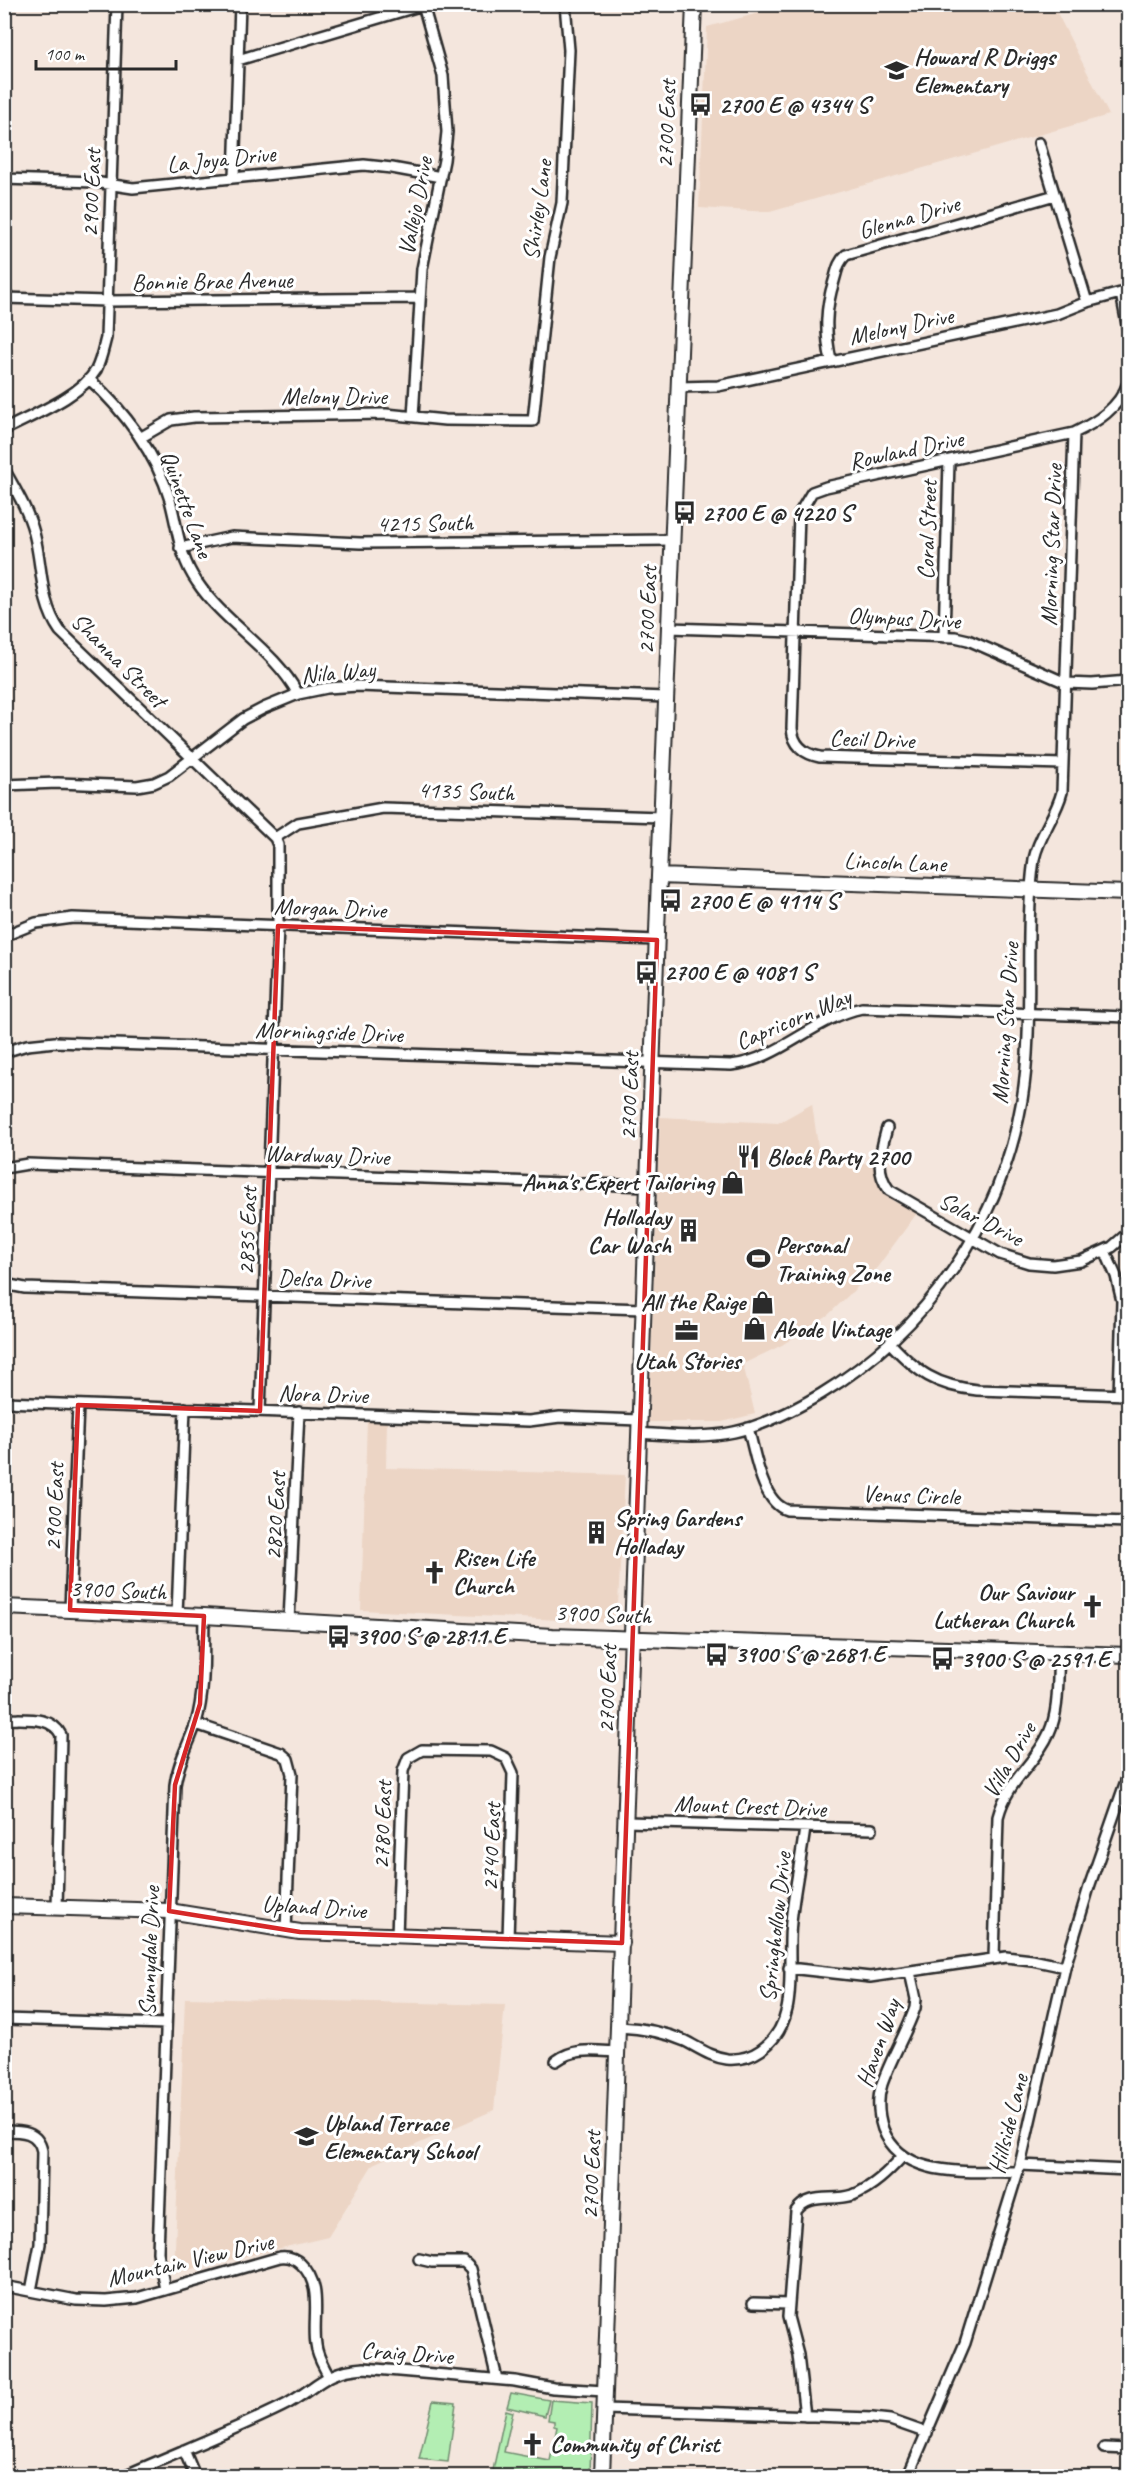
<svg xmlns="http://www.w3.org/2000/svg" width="1133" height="2481" viewBox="0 0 1133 2481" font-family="Caveat,sans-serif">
<rect width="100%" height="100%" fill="#f4e6dd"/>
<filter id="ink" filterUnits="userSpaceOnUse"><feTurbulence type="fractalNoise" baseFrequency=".0167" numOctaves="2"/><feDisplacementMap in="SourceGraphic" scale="12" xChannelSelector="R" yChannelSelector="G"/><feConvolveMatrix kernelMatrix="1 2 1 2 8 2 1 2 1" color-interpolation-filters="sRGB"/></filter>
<g filter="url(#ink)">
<!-- built -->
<path fill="#ecd5c5" d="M789,5H1053L1109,115L770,212L699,208L707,27Z
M812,1104L819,1153L873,1165L882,1190L893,1201L917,1213L876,1269L828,1315L782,1345L743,1364L755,1414L722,1422H649L660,1117L778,1123Z
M367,1419L387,1420L386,1468L625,1475L617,1623L361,1610Z
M185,1998L505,2005L494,2110L373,2164L328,2237L174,2273Z"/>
<!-- green -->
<path fill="#b3eeb3" stroke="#6f8c6f" stroke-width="1.5" d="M511,2393L549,2400L545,2416L507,2407Z
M551,2400L592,2403L590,2476L493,2470L506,2410L513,2412L504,2452L550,2461L557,2427L554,2426V2421L548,2420Z
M433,2401L456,2403L448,2462L419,2459Z"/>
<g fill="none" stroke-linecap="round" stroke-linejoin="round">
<defs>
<path id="street" d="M238,60L426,4
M1039,143L1087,302
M234,177L240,4
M4,179L94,182L133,188L364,165L392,168L441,177
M1121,293L1128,330
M4,298L107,301L420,298
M831,361C825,332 825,309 834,281C837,271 838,262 846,255L1055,195
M89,379C124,410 157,455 170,500C178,529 179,557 197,582C225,624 274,649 298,694
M679,387L718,386L1057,314L1087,302L1128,291
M413,417L422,269L444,160L447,132L443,76L423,5
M4,430C32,415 80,397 96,370C101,360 103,349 106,338L117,4
M140,438L171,420L194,417L386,414L445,420L533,421L550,257L562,203L569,50L565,4
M4,469C15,489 28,510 34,533C43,567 39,601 60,631L275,838L278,845V926L260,1411
M180,548L232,537L360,543L672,540
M669,628L955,637L968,640L1066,683L1092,684L1128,681
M944,637L949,461
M1063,764L820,757C804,754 793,745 792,728L799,514L812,492L826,487L1074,433C1097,422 1119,408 1128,383
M4,785L58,783L137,786L154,783L169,776L243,719L264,708L298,694L327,688L358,686L666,697
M275,838L298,823L383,808L661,817
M4,936L36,923L73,918L657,940
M4,1052L27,1045L55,1042L731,1065C779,1060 814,1018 862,1008L1128,1017
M887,1128C881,1150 874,1170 889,1190L1000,1254L1029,1263L1053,1265L1081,1261L1112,1247L1128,1233
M4,1168L28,1164L648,1186
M1105,1251L1116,1276L1122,1301L1119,1395
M4,1284L25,1288L643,1309
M890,1343C917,1372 936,1386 977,1390L1128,1395
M4,1402L529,1421L560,1417L639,1420
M748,1428C755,1451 761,1502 787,1510L1128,1522
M638,1433C670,1435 702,1439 734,1432C764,1426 794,1410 821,1394C927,1330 1001,1223 1022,1100C1035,1020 1023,939 1034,859C1039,835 1056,816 1062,792L1074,433
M70,1610L78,1405
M177,1615L185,1408
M289,1621L299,1412
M4,1719C25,1720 51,1715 61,1735L57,1908
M196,1724L281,1753L288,1759L292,1774L286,1931
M626,1822L872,1829
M397,1935L403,1771L408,1758L422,1750L491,1751L506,1758L513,1773L508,1939
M994,1958L998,1817C1008,1779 1035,1765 1049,1733C1060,1709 1057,1679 1059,1653
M789,1968L870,1977L1006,1957L1032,1960L1065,1967
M910,1972L916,1999L915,2008C906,2034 891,2058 882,2084C877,2099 878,2114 883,2129C903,2181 972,2170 1017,2172
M4,2019L166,2024
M619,2027C642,2028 664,2032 685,2041C699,2048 711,2057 727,2059C740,2060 751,2057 761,2050C802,2021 786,1965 791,1922C794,1891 801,1860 805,1828
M556,2061C574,2047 596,2051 618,2052
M4,2131C22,2131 38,2131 42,2151L40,2244L31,2291
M1020,2165L1128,2170
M419,2259L432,2262H464L471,2269L497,2379
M4,2286L76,2300L106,2301L137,2298L280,2257C289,2256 295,2258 301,2264C324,2286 312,2317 316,2345C317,2356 323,2365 328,2375
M165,2290L158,2252L175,1785C178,1762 189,1744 196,1723C206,1689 203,1650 204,1616
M753,2303L788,2304
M605,2409L872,2418L890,2420L927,2433
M805,2416L798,2355L788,2317L796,2211C809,2192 833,2202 853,2195C873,2187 888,2172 902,2157
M1104,2448L1128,2449
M184,2450L195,2476
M124,2476C176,2453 230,2432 281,2407C316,2390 321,2371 364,2368L515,2381L553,2388L605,2391
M908,2476L965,2343L1020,2165L1065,1967L1089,1887L1128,1775"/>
<path id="secondary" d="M659,876L1128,893
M4,1607L204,1616L552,1636L1128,1655
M4,1906L169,1911L300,1932L622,1943
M602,2476L659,876L694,4"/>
</defs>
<!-- street casing -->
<use href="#street" stroke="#2b2b2b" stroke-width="14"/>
<!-- secondary casing -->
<use href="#secondary" stroke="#2b2b2b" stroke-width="18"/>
<!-- street -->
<use href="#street" stroke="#fff" stroke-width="9"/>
<!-- secondary -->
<use href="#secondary" stroke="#fff" stroke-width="14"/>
</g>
</g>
<!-- marked area -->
<path fill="none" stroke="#d62828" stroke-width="4.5" stroke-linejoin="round" d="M278,926L657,940L622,1943L300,1932L169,1911L175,1785L200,1704L204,1616L70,1610L78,1405L260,1411Z"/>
<!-- icons -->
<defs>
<symbol id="school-bare" viewBox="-9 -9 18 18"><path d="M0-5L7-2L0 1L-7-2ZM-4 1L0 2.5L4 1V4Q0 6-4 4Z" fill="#2b2b2b" stroke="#fff" stroke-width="2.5" paint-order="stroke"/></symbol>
<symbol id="bus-bare" viewBox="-9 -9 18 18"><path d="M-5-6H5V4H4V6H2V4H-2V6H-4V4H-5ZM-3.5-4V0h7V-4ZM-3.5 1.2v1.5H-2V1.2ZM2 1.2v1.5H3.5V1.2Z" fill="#2b2b2b" stroke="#fff" stroke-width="2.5" paint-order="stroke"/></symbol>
<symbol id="restaurant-bare" viewBox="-9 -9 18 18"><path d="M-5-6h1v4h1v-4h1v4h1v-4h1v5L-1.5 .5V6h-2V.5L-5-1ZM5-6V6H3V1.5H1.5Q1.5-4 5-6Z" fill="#2b2b2b" stroke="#fff" stroke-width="2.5" paint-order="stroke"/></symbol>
<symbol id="shop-bare" viewBox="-9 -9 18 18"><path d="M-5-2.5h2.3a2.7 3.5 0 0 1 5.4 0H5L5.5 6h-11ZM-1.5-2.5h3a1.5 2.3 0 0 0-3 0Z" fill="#2b2b2b" stroke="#fff" stroke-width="2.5" paint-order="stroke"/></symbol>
<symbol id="building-bare" viewBox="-9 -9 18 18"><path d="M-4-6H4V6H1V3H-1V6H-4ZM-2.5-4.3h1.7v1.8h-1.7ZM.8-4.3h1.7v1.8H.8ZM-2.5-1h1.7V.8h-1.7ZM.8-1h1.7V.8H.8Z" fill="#2b2b2b" stroke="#fff" stroke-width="2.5" paint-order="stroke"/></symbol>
<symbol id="stadium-bare" viewBox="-9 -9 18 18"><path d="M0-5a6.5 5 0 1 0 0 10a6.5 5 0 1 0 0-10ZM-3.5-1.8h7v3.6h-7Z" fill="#2b2b2b" stroke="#fff" stroke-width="2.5" paint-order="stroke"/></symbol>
<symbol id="office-bare" viewBox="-9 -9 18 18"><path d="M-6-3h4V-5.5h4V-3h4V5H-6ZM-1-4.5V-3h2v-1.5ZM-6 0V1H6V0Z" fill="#2b2b2b" stroke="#fff" stroke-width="2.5" paint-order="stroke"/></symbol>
<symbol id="church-bare" viewBox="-9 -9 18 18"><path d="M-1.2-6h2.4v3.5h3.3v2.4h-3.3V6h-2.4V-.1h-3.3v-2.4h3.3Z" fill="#2b2b2b" stroke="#fff" stroke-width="2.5" paint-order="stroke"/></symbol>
</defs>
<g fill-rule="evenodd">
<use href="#school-bare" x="880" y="54" width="33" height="33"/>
<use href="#bus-bare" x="684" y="88" width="33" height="33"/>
<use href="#bus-bare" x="668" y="496" width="33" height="33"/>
<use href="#bus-bare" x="654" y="884" width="33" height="33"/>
<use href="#bus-bare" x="630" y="956" width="33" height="33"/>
<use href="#restaurant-bare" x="732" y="1140" width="33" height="33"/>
<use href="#shop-bare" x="716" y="1166" width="33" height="33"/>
<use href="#building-bare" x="672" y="1214" width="33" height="33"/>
<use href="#stadium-bare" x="742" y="1242" width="33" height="33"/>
<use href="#shop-bare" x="746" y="1286" width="33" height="33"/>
<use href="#shop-bare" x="738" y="1312" width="33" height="33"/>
<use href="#office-bare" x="670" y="1314" width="33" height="33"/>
<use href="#building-bare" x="580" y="1516" width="33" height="33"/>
<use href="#church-bare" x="418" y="1556" width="33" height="33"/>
<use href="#church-bare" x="1076" y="1590" width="33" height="33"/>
<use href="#bus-bare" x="322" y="1620" width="33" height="33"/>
<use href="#bus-bare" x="700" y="1638" width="33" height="33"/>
<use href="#bus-bare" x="926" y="1642" width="33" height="33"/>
<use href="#school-bare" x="290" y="2120" width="33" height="33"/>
<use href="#church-bare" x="516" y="2428" width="33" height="33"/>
</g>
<g text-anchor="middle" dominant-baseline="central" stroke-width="6" stroke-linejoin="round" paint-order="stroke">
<!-- poi labels -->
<g font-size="24" font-weight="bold" fill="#2b2b2b" stroke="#fff" text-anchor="start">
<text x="914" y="57">Howard R Driggs<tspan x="914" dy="28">Elementary</tspan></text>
<text x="719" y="105">2700 E @ 4344 S</text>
<text x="702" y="513">2700 E @ 4220 S</text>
<text x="688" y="901">2700 E @ 4114 S</text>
<text x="664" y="972">2700 E @ 4081 S</text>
<text x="767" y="1157">Block Party 2700</text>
<text x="714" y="1182" text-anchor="end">Anna's Expert Tailoring</text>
<text x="671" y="1217" text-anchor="end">Holladay<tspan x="671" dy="28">Car Wash</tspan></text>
<text x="776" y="1245">Personal<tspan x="776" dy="28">Training Zone</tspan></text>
<text x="745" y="1302" text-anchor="end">All the Raige</text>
<text x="773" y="1329">Abode Vintage</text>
<text x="687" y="1361" text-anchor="middle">Utah Stories</text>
<text x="614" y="1518">Spring Gardens<tspan x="614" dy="28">Holladay</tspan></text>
<text x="453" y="1558">Risen Life<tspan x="453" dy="28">Church</tspan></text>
<text x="1074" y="1592" text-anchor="end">Our Saviour<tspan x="1074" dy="28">Lutheran Church</tspan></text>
<text x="356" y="1636">3900 S @ 2811 E</text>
<text x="735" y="1654">3900 S @ 2681 E</text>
<text x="961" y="1659">3900 S @ 2591 E</text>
<text x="324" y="2123">Upland Terrace<tspan x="324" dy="28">Elementary School</tspan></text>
<text x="550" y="2444">Community of Christ</text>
</g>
<!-- street labels -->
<g font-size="24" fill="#2b2b2b" stroke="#fff">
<text transform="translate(666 124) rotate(-88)">2700 East</text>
<text transform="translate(221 159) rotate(-6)">La Joya Drive</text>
<text transform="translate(91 193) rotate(-88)">2900 East</text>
<text transform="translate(415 206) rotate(-79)">Vallejo Drive</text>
<text transform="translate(537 210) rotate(-82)">Shirley Lane</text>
<text transform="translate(909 217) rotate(-16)">Glenna Drive</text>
<text transform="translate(212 281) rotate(-1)">Bonnie Brae Avenue</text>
<text transform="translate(901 326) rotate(-12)">Melony Drive</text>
<text x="334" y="396">Melony Drive</text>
<text transform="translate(906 450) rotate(-12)">Rowland Drive</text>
<text transform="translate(187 504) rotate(70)">Quinette Lane</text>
<text transform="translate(425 523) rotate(-1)">4215 South</text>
<text transform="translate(927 530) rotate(-88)">Coral Street</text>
<text transform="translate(1051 545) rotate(-88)">Morning Star Drive</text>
<text transform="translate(647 610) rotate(-88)">2700 East</text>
<text transform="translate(904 618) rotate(3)">Olympus Drive</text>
<text transform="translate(119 660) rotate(45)">Shanna Street</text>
<text transform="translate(338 672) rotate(-5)">Nila Way</text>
<text transform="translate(872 739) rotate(2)">Cecil Drive</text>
<text transform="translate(466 791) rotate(2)">4135 South</text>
<text transform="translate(895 862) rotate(2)">Lincoln Lane</text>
<text transform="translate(330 908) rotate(2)">Morgan Drive</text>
<text transform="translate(793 1019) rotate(-23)">Capricorn Way</text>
<text transform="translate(1005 1023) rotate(-86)">Morning Star Drive</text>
<text transform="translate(329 1032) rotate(2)">Morningside Drive</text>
<text transform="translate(629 1096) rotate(-88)">2700 East</text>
<text transform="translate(327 1155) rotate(2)">Wardway Drive</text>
<text transform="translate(981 1219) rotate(27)">Solar Drive</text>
<text transform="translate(247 1231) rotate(-88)">2835 East</text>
<text transform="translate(324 1279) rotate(2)">Delsa Drive</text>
<text transform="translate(323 1394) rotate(2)">Nora Drive</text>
<text transform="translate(911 1495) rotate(2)">Venus Circle</text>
<text transform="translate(54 1507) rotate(-88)">2900 East</text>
<text transform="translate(275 1516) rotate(-87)">2820 East</text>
<text transform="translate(118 1590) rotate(2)">3900 South</text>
<text transform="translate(603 1614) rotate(2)">3900 South</text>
<text transform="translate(607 1689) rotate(-88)">2700 East</text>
<text transform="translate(1009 1760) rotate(-60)">Villa Drive</text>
<text transform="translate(750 1806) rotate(2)">Mount Crest Drive</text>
<text transform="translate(382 1825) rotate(-88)">2780 East</text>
<text transform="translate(491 1847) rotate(-88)">2740 East</text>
<text transform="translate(314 1907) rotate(4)">Upland Drive</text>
<text transform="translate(775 1927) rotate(-84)">Springhollow Drive</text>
<text transform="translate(149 1951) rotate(-88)">Sunnydale Drive</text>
<text transform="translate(878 2043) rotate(-71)">Haven Way</text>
<text transform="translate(1008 2124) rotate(-76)">Hillside Lane</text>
<text transform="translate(591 2175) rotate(-88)">2700 East</text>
<text transform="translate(190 2260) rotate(-13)">Mountain View Drive</text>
<text transform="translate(407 2353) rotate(4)">Craig Drive</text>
</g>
</g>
<!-- margin -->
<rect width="1133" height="2481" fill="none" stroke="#fff" stroke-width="24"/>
<rect x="12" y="12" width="1109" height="2457" fill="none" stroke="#2b2b2b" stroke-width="2" filter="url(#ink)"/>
<!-- scale -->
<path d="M36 60v9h140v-9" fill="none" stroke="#2b2b2b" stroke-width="3"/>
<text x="45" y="60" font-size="18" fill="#2b2b2b" stroke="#ffffff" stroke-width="4.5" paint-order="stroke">100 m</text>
</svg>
